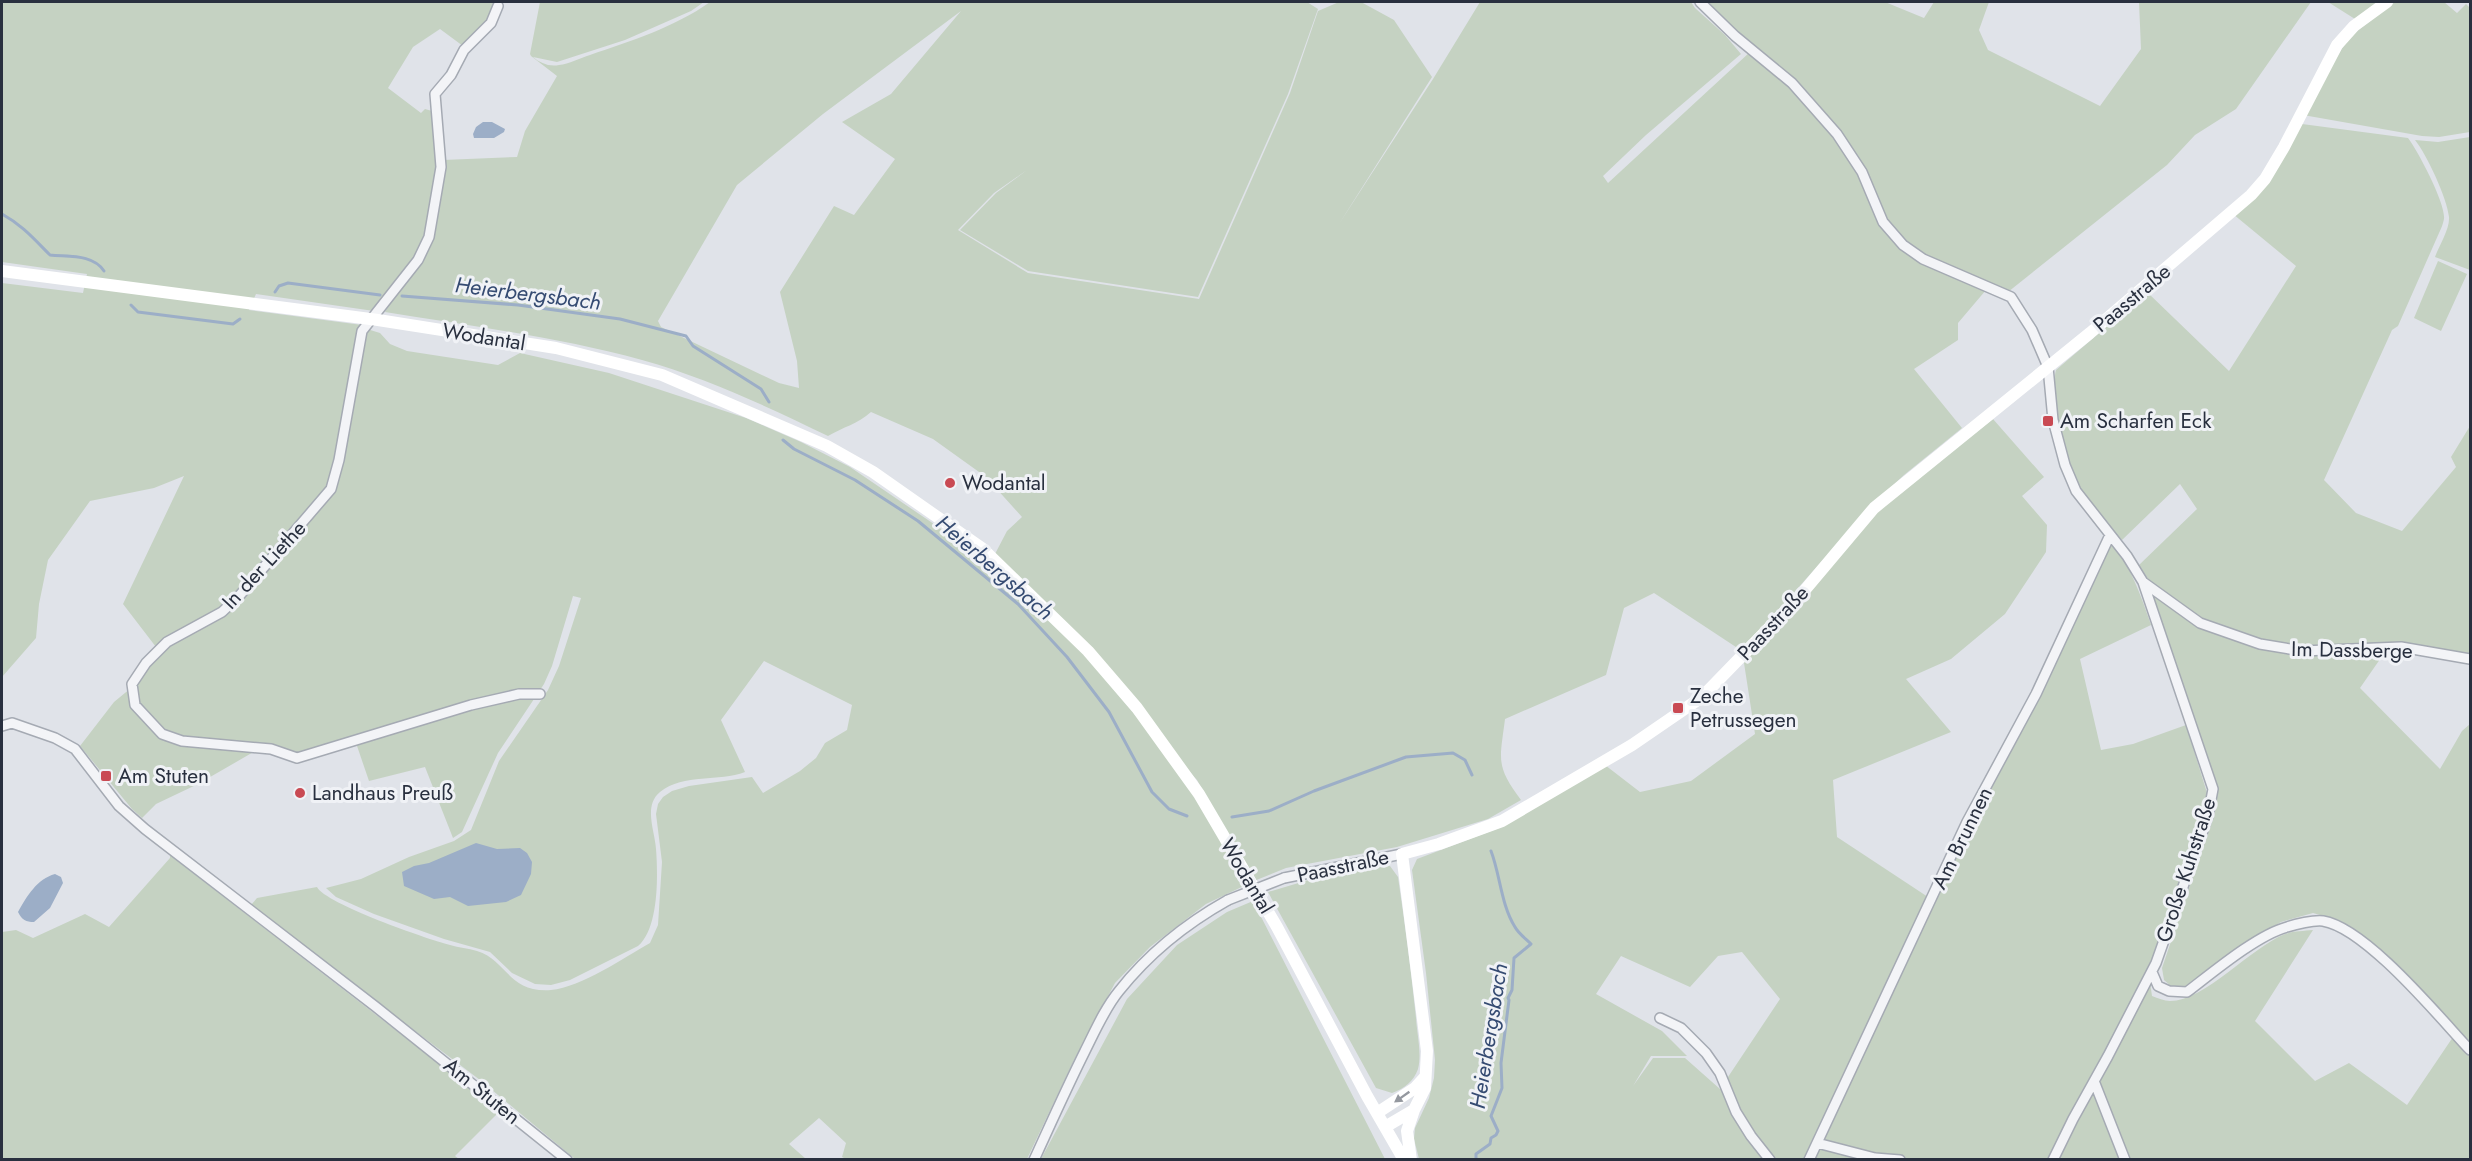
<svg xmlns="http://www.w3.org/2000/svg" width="2472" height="1161" viewBox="0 0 2472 1161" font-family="Jost,sans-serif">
<rect width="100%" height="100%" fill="#e0e3e9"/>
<!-- green -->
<path fill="#c5d2c2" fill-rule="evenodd" d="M2,2H497L489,21L463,46L440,29L413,47L388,88L421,113L425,109L432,111L437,145L438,177L426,237L417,257L374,311L256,294L249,310L362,325L335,469L328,487L237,594L220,610L156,647L123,604L184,476L154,488L90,501L48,560L39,604L36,638L2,677V283L83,293L87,274L2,262Z
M540,2H704L691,11L625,40L557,62L533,57C540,63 549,67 559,65C569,64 580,58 590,55C631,41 675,27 710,2H1307L1318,9L1288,94L1198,297L1028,271L960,230L996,193L1027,170L994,193L958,230L1028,273L1199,299L1290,93L1318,11L1339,2H1361L1394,20L1432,77L1339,224L1433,79L1480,2H1691L1695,8L1725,35L1741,54L1646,135L1603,176L1608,183L1750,52L1788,83L1834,134L1858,173L1879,224L1899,246L1986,290L1958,323V340L1914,369L1962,428L1904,475L1869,508L1742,651L1654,593L1624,608L1606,675L1505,719C1500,760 1495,765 1521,800L1488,819L1397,847L1286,868L1254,881L1197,780L995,554L1007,531L1022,517L986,477L933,439L871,412C858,424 843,427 828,436C768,407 707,378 642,360C558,337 471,326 385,312L398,289L421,259L443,160L517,157L525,131L557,76L531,56L530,54ZM961,11L891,94L842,122L895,159L854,215L834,206L780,292L797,361L799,388L779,383L661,327L658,321L737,185L823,114Z
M1702,2H1885L1924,18L1934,2H1989L1979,30L1988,50L2100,106L2141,49L2139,2H2311L2236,109L2195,135L2167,165L2008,292L1925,257L1906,243L1885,221L1840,131Z
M2328,2H2379L2355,19Z
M2395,2H2444L2457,13L2466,4L2470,8V132L2439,137L2422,136L2303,115L2348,38Z
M2302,124L2408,138C2418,151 2446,204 2444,219C2443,224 2441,229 2439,233L2398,326L2392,330L2324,480L2356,513L2402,531L2456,467L2451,457L2470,426V656L2457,652L2395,644L2303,648L2263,641L2200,620L2152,585L2139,565L2197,509L2180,484L2122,540C2108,525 2090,508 2080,490C2067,468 2049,394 2056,370L2147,292L2229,371L2296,266L2233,214Z
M2470,137V270L2435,257C2439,246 2450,229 2449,217C2447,198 2427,155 2415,140L2438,142Z
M2438,261L2467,274L2441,331L2414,318Z
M367,329L380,333L390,344L407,351L498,365L520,353L609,373L746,418L801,442L850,467L978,554L1058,624L1144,725L1193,793L1248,884L1206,904L1150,947L1115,983L1074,1060L1027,1159H846L842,1157L846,1143L819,1118L789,1144L806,1159H575L480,1080L289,936L251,905L257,898L317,887C326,904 427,939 450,945C459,948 468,948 477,951C507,960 508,993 551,990C582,987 623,958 650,943L658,925L662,862L656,814L658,804L663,797L672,791L689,786L752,777L763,793L800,771L816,758L825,743L847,730L852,705L764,661L721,720L745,772C719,782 684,773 660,792C643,806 655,831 656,849C658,875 659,928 638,946L570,980L551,985L535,984L512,973L490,952L444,939L374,914L336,897L326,888L361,879L409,857L454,841L471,830L499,761L548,690L559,666L581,598L573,596L552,666L544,684L498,753L462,832L453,838L425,767L369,781L356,743L297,754L203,741L164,732L138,703L136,682L167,645L205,625L324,502Z
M1993,419L2044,477L2022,496L2047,525L2046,552L2005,614L1951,659L1906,679L1951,732L1833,780L1837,837L1928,897L1926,899L1934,900L1970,823L2040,692L2069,628L2112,542C2131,568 2141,595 2151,625L2080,659L2101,750L2133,744L2186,725L2208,796L2170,914L2148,969L2152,996C2158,998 2164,1001 2170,1001C2205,1001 2250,948 2285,934C2293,931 2304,931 2313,930L2255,1021L2315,1081L2349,1063L2407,1105L2453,1037L2470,1055V1159H1419L1414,1139L1415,1128L1429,1098L1434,1078L1435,1060L1426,973L1412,870L1417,859L1499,828L1605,765L1640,792L1691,781L1755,734L1744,663L1814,587L1879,508ZM1742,952L1780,999L1720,1089L1685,1058H1653L1633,1086L1651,1056H1687L1662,1031L1596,994L1621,956L1690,987L1718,956Z
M2156,595L2257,647L2385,652L2360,688L2440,769L2462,731L2470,724V1042L2368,942L2338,920L2313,913L2281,922L2243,945L2193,983L2180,988L2172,987L2164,980L2162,968L2215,811L2217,793L2152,598Z
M131,688L133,705L159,735L257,750L198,784L156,804L142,818L132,809L80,746L114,702Z
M170,855L500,1111L455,1156L459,1159L2,1160V932L16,930L33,938L85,914L109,927L170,858Z
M1383,865L1390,866L1398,877C1405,924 1411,971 1416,1018C1417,1034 1422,1054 1418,1069C1414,1081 1404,1089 1392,1093L1376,1088L1268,892L1322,876Z
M1253,901L1385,1159H1041L1127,999L1177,945L1227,912Z"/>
<!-- water -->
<path fill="#9caec7" d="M483,122H492L505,129L504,132L494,138H474L473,134L476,127Z
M476,843L497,849L520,848L527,853L532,862L531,874L521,895L506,902L468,906L450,897L434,899L404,886L402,872L414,866L429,863Z
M55,874L61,877L63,883L50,908L34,922C26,922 22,920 18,912C27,896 37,879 55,874Z"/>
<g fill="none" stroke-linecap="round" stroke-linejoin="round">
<!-- stream -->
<path stroke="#9caec7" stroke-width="3" d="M2,214C22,225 34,239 50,255C69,257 93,254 104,271
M275,292L279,286L288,283L380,295
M402,296L518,305L620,319L686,336L693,346L761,389L769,402
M131,305L138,312L233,324L240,319
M783,440L794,449L855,480L918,521L1018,604L1067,657L1109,712L1152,792L1169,809L1187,816
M1232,817L1269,811L1314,791L1406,757L1453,753L1465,760L1472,775
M1476,1160V1154L1490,1144L1491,1138L1496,1135L1498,1131L1491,1116L1502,1088L1501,1063L1509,1000L1508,998L1512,990L1514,958L1531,944C1526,939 1518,933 1515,927C1501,905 1500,874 1491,851"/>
<defs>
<path id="street" d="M1700,2L1735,36L1792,83L1837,134L1862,172L1883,222L1903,245L1923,259L2011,297L2032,330L2048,367L2053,420L2065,465L2076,491L2127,556L2143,582L2213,789L2208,816L2156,963L2108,1056L2073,1119L2053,1160
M498,6L491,23L464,50L451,75L435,94L441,167L429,237L418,260L362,331L339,460L331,489L240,595L222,612L167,642L146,663L132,684L135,705L162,734L182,741L271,749L297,758L471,705L519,694H540
M2143,582L2200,623L2260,644L2302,651L2401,647L2470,659
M2,726L12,723L55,738L75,749L119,806L145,829L376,1007L567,1160
M1284,878L1402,854
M2152,972L2158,986L2169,991L2187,992C2212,973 2257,935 2287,927C2296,924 2313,920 2323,921C2366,928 2439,1017 2470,1050
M1660,1018L1681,1028L1706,1053L1720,1073L1736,1112L1751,1136L1770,1160
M2094,1081L2125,1160
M1817,1143L1875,1158L1900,1160
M1034,1160C1051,1123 1067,1087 1085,1051C1095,1031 1105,1008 1119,991C1149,953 1187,923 1228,900
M1809,1160L1967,822L2036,694L2110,535"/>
</defs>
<!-- street casing -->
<use href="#street" stroke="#a5aab3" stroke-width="12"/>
<!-- street -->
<use href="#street" stroke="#f3f4f7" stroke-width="9"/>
<!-- secondary -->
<path stroke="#fff" stroke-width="12" d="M2,271L378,320L556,348L662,375L827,446L873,472L983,549L1088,651L1137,708L1199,794L1277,927L1367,1096L1404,1160
M1377,1113L1415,1088L1424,1078
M1385,1127L1414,1110
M1411,1160L1407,1131L1414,1110L1425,1088L1427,1051L1402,854L1439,844L1502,821L1632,745L1702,697L1799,597L1874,508L2090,333L2251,195L2265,179L2284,147L2337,45L2354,26L2387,2"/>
<defs>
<path id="street-bridge" d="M1228,900L1284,878"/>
</defs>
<!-- street-bridge casing -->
<use href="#street-bridge" stroke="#a5aab3" stroke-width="12" stroke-linecap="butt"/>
<!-- street-bridge -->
<use href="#street-bridge" stroke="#f3f4f7" stroke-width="9"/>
</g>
<!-- one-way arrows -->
<defs><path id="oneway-solid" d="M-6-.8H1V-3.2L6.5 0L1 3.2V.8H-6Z" transform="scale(1.5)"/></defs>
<use fill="#94989f" href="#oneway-solid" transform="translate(1402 1097) rotate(145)"/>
<!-- markers -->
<g fill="#c94a53" stroke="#f0f2f6" stroke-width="2">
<rect x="2042" y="415" width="12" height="12" rx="3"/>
<circle cx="950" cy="483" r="6"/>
<rect x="1672" y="702" width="12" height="12" rx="3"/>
<rect x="100" y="770" width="12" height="12" rx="3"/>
<circle cx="300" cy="793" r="6"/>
</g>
<g text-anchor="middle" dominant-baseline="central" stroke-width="6" stroke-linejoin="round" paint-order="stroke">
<!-- street labels -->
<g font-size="21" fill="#29303f" stroke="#f0f2f6">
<text transform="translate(2132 298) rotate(-40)">Paasstraße</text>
<text transform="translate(484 337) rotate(9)">Wodantal</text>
<text transform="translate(264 565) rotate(-47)">In der Liethe</text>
<text transform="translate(1773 623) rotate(-47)">Paasstraße</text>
<text transform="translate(2352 650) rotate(1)">Im Dassberge</text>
<text transform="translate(1962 838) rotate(-64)">Am Brunnen</text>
<text transform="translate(1343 866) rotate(-12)">Paasstraße</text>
<text transform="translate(2186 870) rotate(-72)">Große Kuhstraße</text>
<text transform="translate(1247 876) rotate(59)">Wodantal</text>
<text transform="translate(482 1091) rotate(39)">Am Stuten</text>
</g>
<!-- poi labels -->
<g font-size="21" fill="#29303f" stroke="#f0f2f6" text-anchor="start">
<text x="2060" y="421">Am Scharfen Eck</text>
<text x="962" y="483">Wodantal</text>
<text x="1690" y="696">Zeche<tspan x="1690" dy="24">Petrussegen</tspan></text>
<text x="118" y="776">Am Stuten</text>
<text x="312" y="793">Landhaus Preuß</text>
</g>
<!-- water labels -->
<g font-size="22" font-style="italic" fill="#354b72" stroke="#f0f2f6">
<text transform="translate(528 293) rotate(7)">Heierbergsbach</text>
<text transform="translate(995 567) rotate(41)">Heierbergsbach</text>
<text transform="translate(1488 1036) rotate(-81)">Heierbergsbach</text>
</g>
</g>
<!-- border -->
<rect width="2472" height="1161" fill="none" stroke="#29303f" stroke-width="6"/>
</svg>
